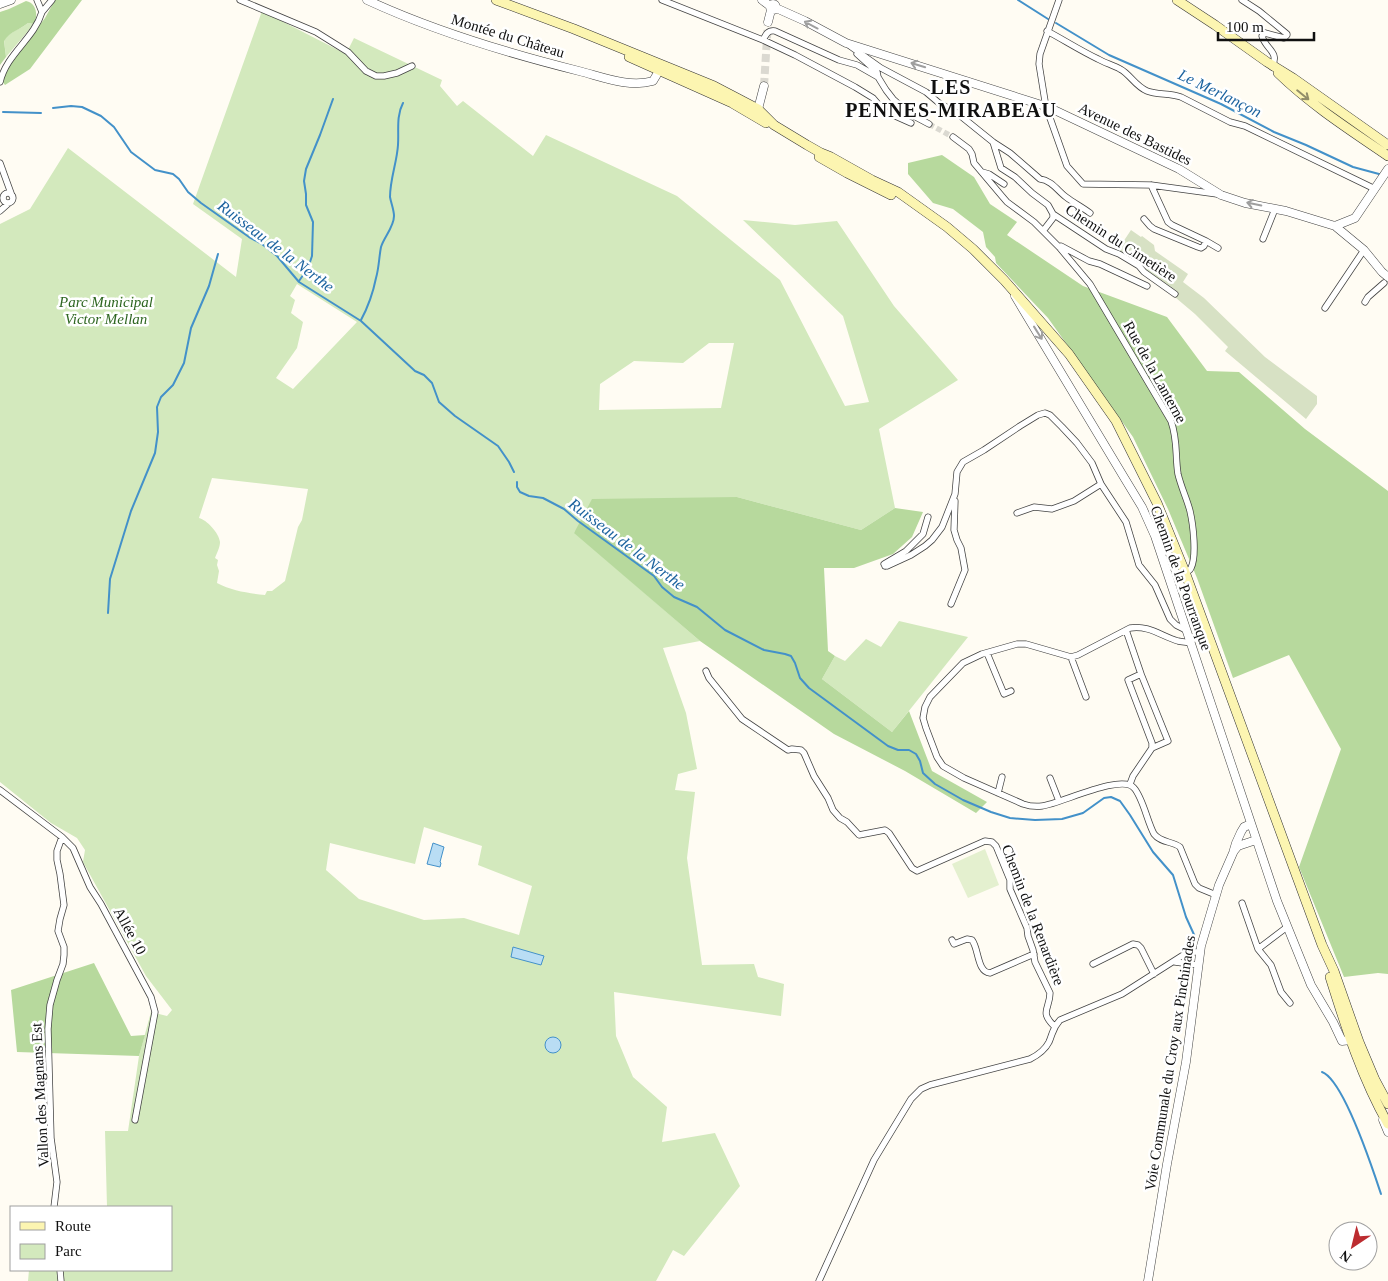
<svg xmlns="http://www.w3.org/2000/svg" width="1388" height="1281" viewBox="0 0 1388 1281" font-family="Georgia,serif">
<rect width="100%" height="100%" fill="#fffcf3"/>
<!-- green -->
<path fill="#d3e9bd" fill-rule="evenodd" d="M262,11L346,54L354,38L442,80L440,86L457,106L463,101L533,156L546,135L677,196L780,280L845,406L869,402L843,316L743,220L795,225L837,221L894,306L958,380L879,429L895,508L861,530L737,497L574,532L700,641L663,648L686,713L697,769L678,774L675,790L695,792L687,858L702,965L754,964L758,977L784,984L781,1016L614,992L616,1036L633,1077L667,1107L662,1142L715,1133L740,1186L684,1256L673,1250L656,1281H28L29,1270H171V1207H107L105,1131H128L139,1056L151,1012L167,1016L172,1010L146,976L83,862L85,850L77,838L51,823L0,782V224L30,209L68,148L236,277L242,239L193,204ZM297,284L357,322L293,389L276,378L297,348L303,322L291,313L295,300L290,296ZM709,343H734L721,408L599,410L600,384L634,361L683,363ZM212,478L308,489L302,520L298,527L285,581L272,591H267L265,595C248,593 232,591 217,583L219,571L217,565L218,560L215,558C217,553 220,547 220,542C219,533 207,520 199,518ZM424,827L482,846L478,865L532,886L519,935L464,918L424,920L359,899L326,870L330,843L415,864Z
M28,23L34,24L6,57L4,40C10,31 20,30 28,23Z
M899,621L968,637L892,732L822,679L835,656L845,661L866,639L881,647Z"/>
<!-- forest -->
<path fill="#b7d99d" d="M55,0H82L30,69L5,85L2,81L8,68L14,59L45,18Z
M26,1C37,3 38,16 34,24L28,23C20,30 10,31 4,41L6,57L0,65V12L9,9Z
M942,155L974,177L990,204L1017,222L1007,235L1083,286L1167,317L1207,371L1239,372L1305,429L1388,491V974L1378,973L1344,977L1299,867L1341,749L1289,655L1233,678L1197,578L1168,509L1133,437L1048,318L996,263L995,257L986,247L983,232L953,209L933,203L908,174V163Z
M737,497L861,530L895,508L923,512L912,537L893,554L854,568H824L828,651L835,656L822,679L892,732L909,711L932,771L987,802L976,813L905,771L834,734L700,641L574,533L592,499Z
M94,963L131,1036L145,1035L139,1056L17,1052L11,990Z"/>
<!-- cemetery -->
<path fill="#d7e1c4" d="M1131,230L1141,237L1142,236L1154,245L1155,251L1188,274L1183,282L1204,298L1265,357L1317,396V404L1306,419L1225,351L1228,347L1195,314L1144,271L1146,267L1117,251Z"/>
<!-- pitch -->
<path fill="#e4f0cf" d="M985,849L999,885L968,898L952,864Z"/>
<!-- water -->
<path fill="#b9ddf4" stroke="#4391c9" d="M433,843L444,847L440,862L441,863L440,867L427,864Z
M513,947L544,956L541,965L511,957Z
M545 1045a8 8 0 1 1 16 0a8 8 0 1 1-16 0Z"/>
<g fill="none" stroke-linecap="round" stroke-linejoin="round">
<!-- stream -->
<path stroke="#4391c9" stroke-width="2" d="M1018,0L1048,19
M1056,23L1109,55L1221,104L1274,132L1306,145L1353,167L1379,174
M53,108L71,106L82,107L101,116L114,127L131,152L155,170L173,174L179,179L188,192L201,203L249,237L262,244L277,256L299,282L361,321L415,371L424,375L432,383L439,402L455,416L498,446L509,462L514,472
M3,112L41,113
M299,281L308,268L312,256L313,222L306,205V194L304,181L306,169L320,135L333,99
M361,320C368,307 373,293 376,278C379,268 379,257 381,247C384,237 394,227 394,216C394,210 391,203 390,197C390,179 397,162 398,145C399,131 396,116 403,103
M517,482V487L520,492L529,496L543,498L564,509L578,521L654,576L662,587L674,597L697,607L725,630L764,650L785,654L791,656L795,663L800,678L809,688L888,746L898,750H909L916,754L920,761L923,773L935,784L963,800L991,812L1010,818L1035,820L1062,819L1083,813L1104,798L1111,797L1120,801L1130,815L1153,852L1173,875L1186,917L1196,939
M108,613L110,579L131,511L155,453L158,432L157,407L161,397L173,385L184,363L191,328L209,286L218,254
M1322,1072C1344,1080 1373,1170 1381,1194"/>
<!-- minor-tunnel -->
<path stroke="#dbd9d1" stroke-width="5.5" stroke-dasharray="5.5 3" stroke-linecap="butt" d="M929,124L953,137"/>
<!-- tertiary-tunnel -->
<path stroke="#dbd9d1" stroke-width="8" stroke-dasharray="8 4" stroke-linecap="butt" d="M764,86L768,22"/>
<defs>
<path id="minor" d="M240,0L316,32L348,52L366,71L376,76H384L397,73L412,66
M662,0L763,40C766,34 768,30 775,31L839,60L857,65L878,77
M1059,0L1040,54L1039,64L1045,101L1050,118L1067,166L1083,184L1151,185L1217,194
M1242,0L1259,11L1287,34V35L1284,38L1265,33L1262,36C1265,49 1280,51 1272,67
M42,12L52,0
M1047,31C1064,40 1081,51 1098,59C1105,63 1113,65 1120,69C1130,74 1135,86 1147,91C1157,95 1170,93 1181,97L1230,122L1245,126L1375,189
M763,40L795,55L855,87L873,98L884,111L911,123
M850,46L881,68L926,92L939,103L957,113L993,142L1010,153L1040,179C1051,180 1058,191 1066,197C1074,203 1082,207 1090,213
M857,54L877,72L878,77L886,90L893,99L910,114L929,124
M0,82C7,53 34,39 42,12L37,0
M953,137L969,149L972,154L974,163L1001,195L1007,202L1034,222L1059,247L1090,284L1171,421C1178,441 1175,455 1178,474C1181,487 1187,499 1190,511C1193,524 1197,556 1191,568C1189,572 1188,571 1185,572
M993,142L1001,168L1015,177L1032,193L1048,205L1053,214V218L1043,231
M0,163L12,196
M982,172L989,174L1004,184
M1151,185L1168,222L1172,225L1206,241L1218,248
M3 198a5 5 0 1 1 10 0a5 5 0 1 1-10 0Z
M0,211L9,203
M1053,214L1106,249L1119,254L1139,266L1144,272L1175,294
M1144,219L1150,226L1154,229L1198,247L1201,248L1204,246L1206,241
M1263,239L1275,209
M1059,247L1061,246L1089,261L1100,264L1147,286
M1365,302L1368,297L1384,283
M1325,308L1364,250
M1017,513L1034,507L1052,509L1074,501L1101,484
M885,566H887L911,555L925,546L932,540L942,527L955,494L957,472L963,462L984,450L1020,426L1038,415L1045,413L1050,415L1062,427L1077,443L1092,463L1101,484L1126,522L1139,565L1155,585L1170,619L1176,625L1186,630
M885,566L884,564L906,551L923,534L928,517
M951,604L965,570L961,548L957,540L954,530L955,501
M1126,630L1141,674L1128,680L1152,743V748L1133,776L1130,784
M1191,643C1187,642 1182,642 1178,641C1161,636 1149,625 1130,628L1078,655L1071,657L1026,644H1017L982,654L963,663L930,697L925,707L923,718L926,728L937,757L943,766L964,778L1023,804C1029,806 1035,807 1042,806C1060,804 1122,773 1134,788C1143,798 1147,821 1154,834C1161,843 1172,841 1180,847L1195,884L1199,888L1216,895
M987,653L1004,694L1011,691
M1071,657L1086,697
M706,671L709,678L742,719L788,750L792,749L801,750L804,753L814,776L828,798L833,810L840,818L847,822L859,835L885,830L889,833L912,868L917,871L985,841L992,842L996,846L1010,880V889L1027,928L1028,936L1033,950L1035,962L1050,993C1050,1009 1039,1011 1054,1026
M1141,674L1168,741L1152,748
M1050,778L1059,801
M0,790L62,837L73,848L90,887L101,904L151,997L155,1012L135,1120
M998,793L1002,777
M1242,903L1258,949L1271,965L1281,992L1290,1003
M952,940L954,944L967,939L972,940C979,949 977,972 990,973L1034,954
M1258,949L1287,927
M1175,962L1198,965
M1093,964L1133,944L1138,945L1141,948L1154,974
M54,1207L57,1182L51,1138L48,1029L50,1005L57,980L63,964L64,955V947L58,931L60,919L64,905L60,874L57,860V851L62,837
M60,1270L61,1281
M819,1281L874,1160L911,1099L921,1089L930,1085L1030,1059C1038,1055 1045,1050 1049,1042C1053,1033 1052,1029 1060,1020L1122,994L1188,952H1200"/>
<path id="tertiary" d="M367,0C434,31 507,53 579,71C603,77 629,88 653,81L659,71L656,66
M762,0L770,6
M770 7a3 3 0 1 1 6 0a3 3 0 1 1-6 0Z
M0,4L11,0
M776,8L805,21L846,43L1048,107L1179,169L1221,195L1245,203L1286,211L1335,226L1355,218L1388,169
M768,22L771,10
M757,113L764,86
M1335,226L1364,250L1382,272L1388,277
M1015,296L1125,479L1142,507L1155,536L1277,901L1311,985L1333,1022L1342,1041L1351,1040L1355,1042
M1234,851L1238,846L1256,840
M1383,1120L1388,1132
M1148,1281L1167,1164L1186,1062L1201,946L1219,885L1233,853L1236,843L1241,832L1244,827L1251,824"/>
<path id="secondary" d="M496,0L574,29L714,86L758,109L774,125L807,145L821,153L831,157L872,180L898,192L947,227L973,249L1004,280L1069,354L1116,421L1157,503L1185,572L1297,877L1322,945L1334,971L1359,1042L1375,1080L1388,1104
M1177,0L1215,25L1267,62L1293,78L1388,145
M629,57L732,103L766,123
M1278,73C1311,105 1350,130 1388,156
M819,157L847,173L891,195
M1330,977C1346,1028 1362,1078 1388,1124"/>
</defs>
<!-- minor casing -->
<use href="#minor" stroke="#434343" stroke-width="7"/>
<!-- tertiary casing -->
<use href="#tertiary" stroke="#434343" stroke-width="9"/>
<!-- secondary casing -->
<use href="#secondary" stroke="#323232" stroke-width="10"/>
<!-- minor -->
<use href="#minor" stroke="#fff" stroke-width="5.5"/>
<!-- tertiary -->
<use href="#tertiary" stroke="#fff" stroke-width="8"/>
<!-- secondary -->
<use href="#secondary" stroke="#fcf5b1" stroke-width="9"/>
</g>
<!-- one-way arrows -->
<defs><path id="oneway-shaft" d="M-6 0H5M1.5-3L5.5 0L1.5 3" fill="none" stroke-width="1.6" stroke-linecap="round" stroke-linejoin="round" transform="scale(1.25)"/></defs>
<g stroke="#9f9f9f">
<use href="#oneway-shaft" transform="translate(811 25) rotate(-152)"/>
<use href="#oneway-shaft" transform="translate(918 65) rotate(-163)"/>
<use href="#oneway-shaft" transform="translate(1254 204) rotate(-168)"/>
<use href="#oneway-shaft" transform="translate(1038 333) rotate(58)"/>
</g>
<use stroke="#928e69" href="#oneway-shaft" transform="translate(1303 95) rotate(39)"/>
<g text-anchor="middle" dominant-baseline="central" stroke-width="5" stroke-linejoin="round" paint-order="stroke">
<!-- street labels -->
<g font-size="15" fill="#101010" stroke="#fff">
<text transform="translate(508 36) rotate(17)">Montée du Château</text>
<text transform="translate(1135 134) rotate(26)">Avenue des Bastides</text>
<text transform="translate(1121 243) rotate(33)">Chemin du Cimetière</text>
<text transform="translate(1155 372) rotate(61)">Rue de la Lanterne</text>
<text transform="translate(1181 578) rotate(70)">Chemin de la Pourranque</text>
<text transform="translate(1033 915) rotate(69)">Chemin de la Renardière</text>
<text transform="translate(130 931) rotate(61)">Allée 10</text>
<text transform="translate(1170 1063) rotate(-81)">Voie Communale du Croy aux Pinchinades</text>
<text transform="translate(40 1095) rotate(-93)">Vallon des Magnans Est</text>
</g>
<!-- park labels -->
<g font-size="15" font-style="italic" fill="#2e6621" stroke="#fff">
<text x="106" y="302">Parc Municipal<tspan x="106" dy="17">Victor Mellan</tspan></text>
</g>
<!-- water labels -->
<g font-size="16" font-style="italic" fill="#1c639f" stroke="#fff">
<text transform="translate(1220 93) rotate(26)">Le Merlançon</text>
<text transform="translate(276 246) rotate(37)">Ruisseau de la Nerthe</text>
<text transform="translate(627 544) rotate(37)">Ruisseau de la Nerthe</text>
</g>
<!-- district labels -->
<g font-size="20" font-weight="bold" letter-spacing="1" fill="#101010" stroke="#fff">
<text x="951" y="87">LES<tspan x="951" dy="23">PENNES-MIRABEAU</tspan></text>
</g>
</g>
<!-- legend -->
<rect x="10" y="1206" width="162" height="65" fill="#ffffff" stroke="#9f9f9f"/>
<rect x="20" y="1222" width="25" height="8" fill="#fcf5b1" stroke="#9f9f9f"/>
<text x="55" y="1231" font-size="15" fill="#101010">Route</text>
<rect x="20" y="1244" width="25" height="15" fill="#d3e9bd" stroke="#9f9f9f"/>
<text x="55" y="1256" font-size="15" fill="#101010">Parc</text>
<!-- north arrow -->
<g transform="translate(1353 1246) rotate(215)"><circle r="24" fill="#ffffff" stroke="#9f9f9f"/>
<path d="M0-4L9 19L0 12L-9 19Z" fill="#bc2c30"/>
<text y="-8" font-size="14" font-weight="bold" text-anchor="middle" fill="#101010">N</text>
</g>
<!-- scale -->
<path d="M1218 32v8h96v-8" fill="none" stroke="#101010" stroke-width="2.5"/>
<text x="1226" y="32" font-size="15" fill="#101010" stroke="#ffffff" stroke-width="4" paint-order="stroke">100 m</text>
</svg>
